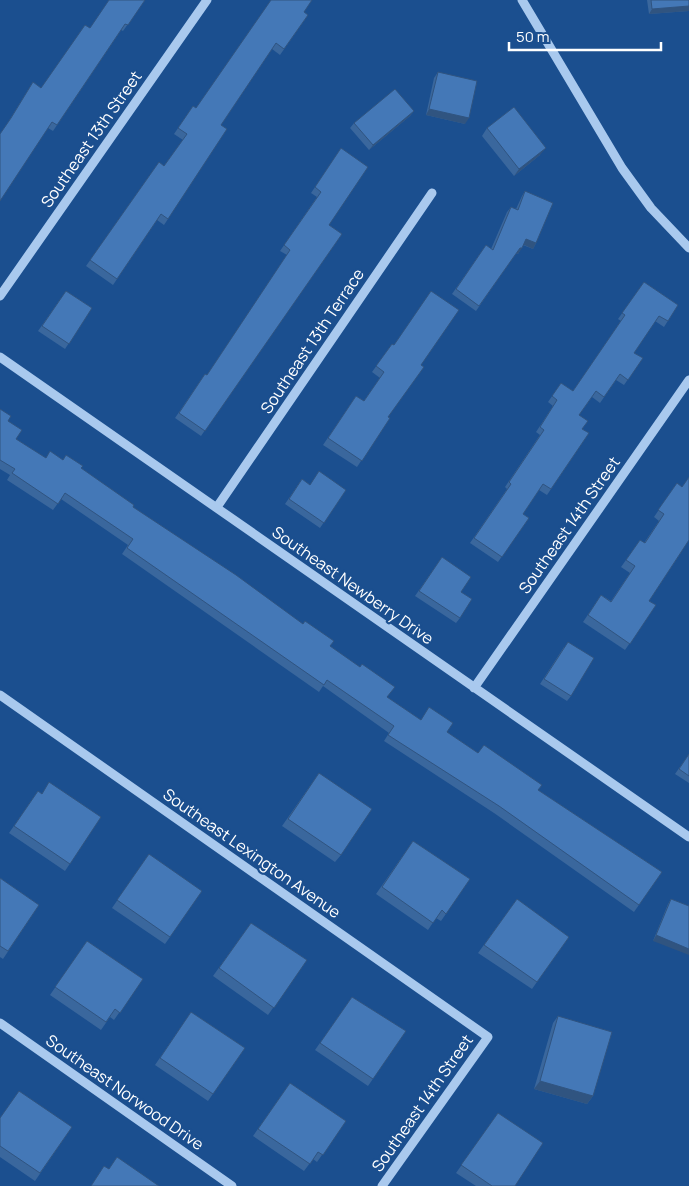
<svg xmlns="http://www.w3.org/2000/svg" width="689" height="1186" viewBox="0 0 689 1186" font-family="Manrope,sans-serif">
<rect width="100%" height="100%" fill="#1b4f8f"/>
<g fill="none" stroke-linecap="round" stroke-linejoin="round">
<!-- minor -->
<path stroke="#a9c9ee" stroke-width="9" d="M522,0L622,168L651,208L689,248
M0,296L207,0
M0,357L689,837
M217,507L432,193
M474,688L689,380
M0,695L488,1037L382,1186
M0,1023L232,1186"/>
</g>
<!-- wall -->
<path fill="#3a679d" d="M145,0L123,31L121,30L53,131L48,128L7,124L33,82L41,88L90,28Z
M647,0H689V11L649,14Z
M304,12L308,15L280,55L272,49L221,125L168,219L164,225L157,220L113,285L86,266L159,162L164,166L183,140L174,134L193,106L196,108Z
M438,72L465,124L426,115L434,78Z
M414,111L410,116L369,150L350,128L354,123Z
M487,128L540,155L514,176L482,136Z
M341,148L329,225L342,234L201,436L175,418L205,374L207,375L287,255L280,251L317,197L311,193Z
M525,191L536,243L533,249L523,245L518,254L516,253L476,311L452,294L486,245L491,249L507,212L511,207L516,209L522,196Z
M644,282L678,305L664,327L655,321L634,353L643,358L624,385L616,380L600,403L592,397L579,415L582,429L589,433L547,495L539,490L523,514L529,518L498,562L470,543L507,489L505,487L540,435L536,432L553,406L548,402L561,383L573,391L621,321L618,319Z
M66,291L92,308L65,349L38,331Z
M392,344L421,365L388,417L390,418L357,467L323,445L356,396L364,401L380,378L372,372Z
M0,409L8,421L16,439L45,458L63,460L81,468L133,507L330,646L387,697L421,720L447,732L478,753L538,790L662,872L634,912L494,813L384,741L389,733L323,686L319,692L122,554L128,545L61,499L53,510L7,480L10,475L0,469Z
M302,479L310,485L346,490L320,528L285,504Z
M677,483L682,551L649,601L656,605L625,650L583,622L601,595L611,601L630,573L621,567L640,540L644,543L659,521L654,517Z
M442,557L461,592L460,618L456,623L415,596Z
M564,647L571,696L567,701L540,684Z
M689,754V783L675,774Z
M319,773L341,855L335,862L282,826Z
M38,791L41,794L101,817L65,871L9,833Z
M413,841L470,879L441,921L436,918L428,930L376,894Z
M149,854L170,937L165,944L112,908Z
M0,878L39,905L3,959L0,957Z
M517,899L569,937L532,989L478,953Z
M671,899L689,906L653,941L668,904Z
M251,923L307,960L268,1015L213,976Z
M87,941L143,979L114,1020L110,1017L101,1030L50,995Z
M352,997L406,1031L368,1086L315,1050Z
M191,1012L245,1048L208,1101L155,1065Z
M558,1016L593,1096L587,1104L534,1089L553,1023Z
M290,1083L346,1121L317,1162L313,1159L304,1171L253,1136Z
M498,1113L515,1186H476L456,1173Z
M0,1118L72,1127L35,1181L0,1157Z"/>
<!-- shaded-wall -->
<path fill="#305480" d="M689,6V11L649,14L652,9Z
M429,109L469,118L465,124L426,115Z
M414,111L410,116L369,150L373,145Z
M546,148L540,155L514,176L519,169Z
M526,239L536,243L533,249L522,244Z
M520,248H522L518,254L516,253Z
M656,935L689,949V955L653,941Z
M540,1081L593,1096L587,1104L534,1089Z"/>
<!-- building -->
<path fill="#4478b7" stroke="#305480" d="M109,0H145L128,25L125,24L57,125L52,122L0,201V134L11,118L33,82L41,88L85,25L90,28Z
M271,0H312L304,12L308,15L284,49L276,43L221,125L227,129L168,219L161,214L117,279L90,260L159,162L164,166L187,134L178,128L193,106L196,108Z
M651,0H689V6L652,9Z
M438,72L477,81L469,118L429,109Z
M395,89L414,111L373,145L354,123Z
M514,107L546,148L519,169L487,128Z
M341,148L368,167L329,225L342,234L205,431L179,413L205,374L207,375L290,250L284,245L321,192L315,187Z
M525,191L553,203L536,243L526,239L522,248H520L479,306L456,289L486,245L493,250L511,207L518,210Z
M644,282L678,305L668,321L659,316L634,353L643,358L628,380L620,374L604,397L596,391L579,415L588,421L582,429L589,433L551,489L543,484L523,514L529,518L502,557L474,538L511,484L509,482L544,430L540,427L557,400L552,396L561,383L573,391L625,315L622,313Z
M66,291L92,308L69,344L42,326Z
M431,291L459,310L421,365L424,367L388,417L390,418L362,461L328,438L356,396L364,401L384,372L376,366L392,344L394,345Z
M0,409L11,416L8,421L22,430L16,439L46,458L50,451L63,460L66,455L83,466L81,468L134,505L133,507L236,575L303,624L305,621L334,641L330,646L360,667L362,664L395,687L387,697L421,720L429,707L453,723L447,732L478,753L484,745L542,785L538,790L662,872L639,905L499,806L388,735L394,726L327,680L324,685L127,548L133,539L65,493L58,504L12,473L15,469L0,460Z
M319,471L346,490L324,523L289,499L302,479L310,485Z
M689,477V540L649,601L656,605L630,644L588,615L601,595L611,602L635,566L626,560L640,540L645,543L664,514L658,510L677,483L682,487Z
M442,557L471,577L461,592L472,599L460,618L419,591Z
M568,642L594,658L571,696L544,679Z
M689,754V776L679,769Z
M319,773L372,809L341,855L288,819Z
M49,782L101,817L70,864L14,826L38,791L42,794Z
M413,841L470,879L446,914L442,910L433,923L382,887Z
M149,854L202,891L170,937L117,900Z
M0,878L39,905L8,951L0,946Z
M517,899L569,937L537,982L484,945Z
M671,899L689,906V949L656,935Z
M251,923L307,960L274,1008L219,968Z
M87,941L143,979L120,1013L115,1009L106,1022L55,987Z
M352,997L406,1031L373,1079L320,1043Z
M191,1012L245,1048L213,1094L160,1058Z
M558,1016L612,1032L593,1096L540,1081Z
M290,1083L346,1121L323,1155L318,1152L310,1164L258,1129Z
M19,1091L72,1127L40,1173L0,1146V1118Z
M498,1113L543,1143L515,1186H492L461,1165Z
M117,1157L159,1186H91L104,1166L109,1169Z"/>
<g text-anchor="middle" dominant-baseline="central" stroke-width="4.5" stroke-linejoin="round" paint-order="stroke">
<!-- street labels -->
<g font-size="16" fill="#fff" stroke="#1b4f8f">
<text transform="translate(91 139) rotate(-55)">Southeast 13th Street</text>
<text transform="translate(312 341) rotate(-56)">Southeast 13th Terrace</text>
<text transform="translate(569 525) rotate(-55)">Southeast 14th Street</text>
<text transform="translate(353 585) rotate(35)">Southeast Newberry Drive</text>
<text transform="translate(252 853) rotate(35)">Southeast Lexington Avenue</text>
<text transform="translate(125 1092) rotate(35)">Southeast Norwood Drive</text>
<text transform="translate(422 1103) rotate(-55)">Southeast 14th Street</text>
</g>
</g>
<!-- scale -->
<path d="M509 42v8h152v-8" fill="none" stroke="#ffffff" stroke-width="2.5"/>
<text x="516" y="42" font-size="15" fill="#ffffff" stroke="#1b4f8f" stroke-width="4" paint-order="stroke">50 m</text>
</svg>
